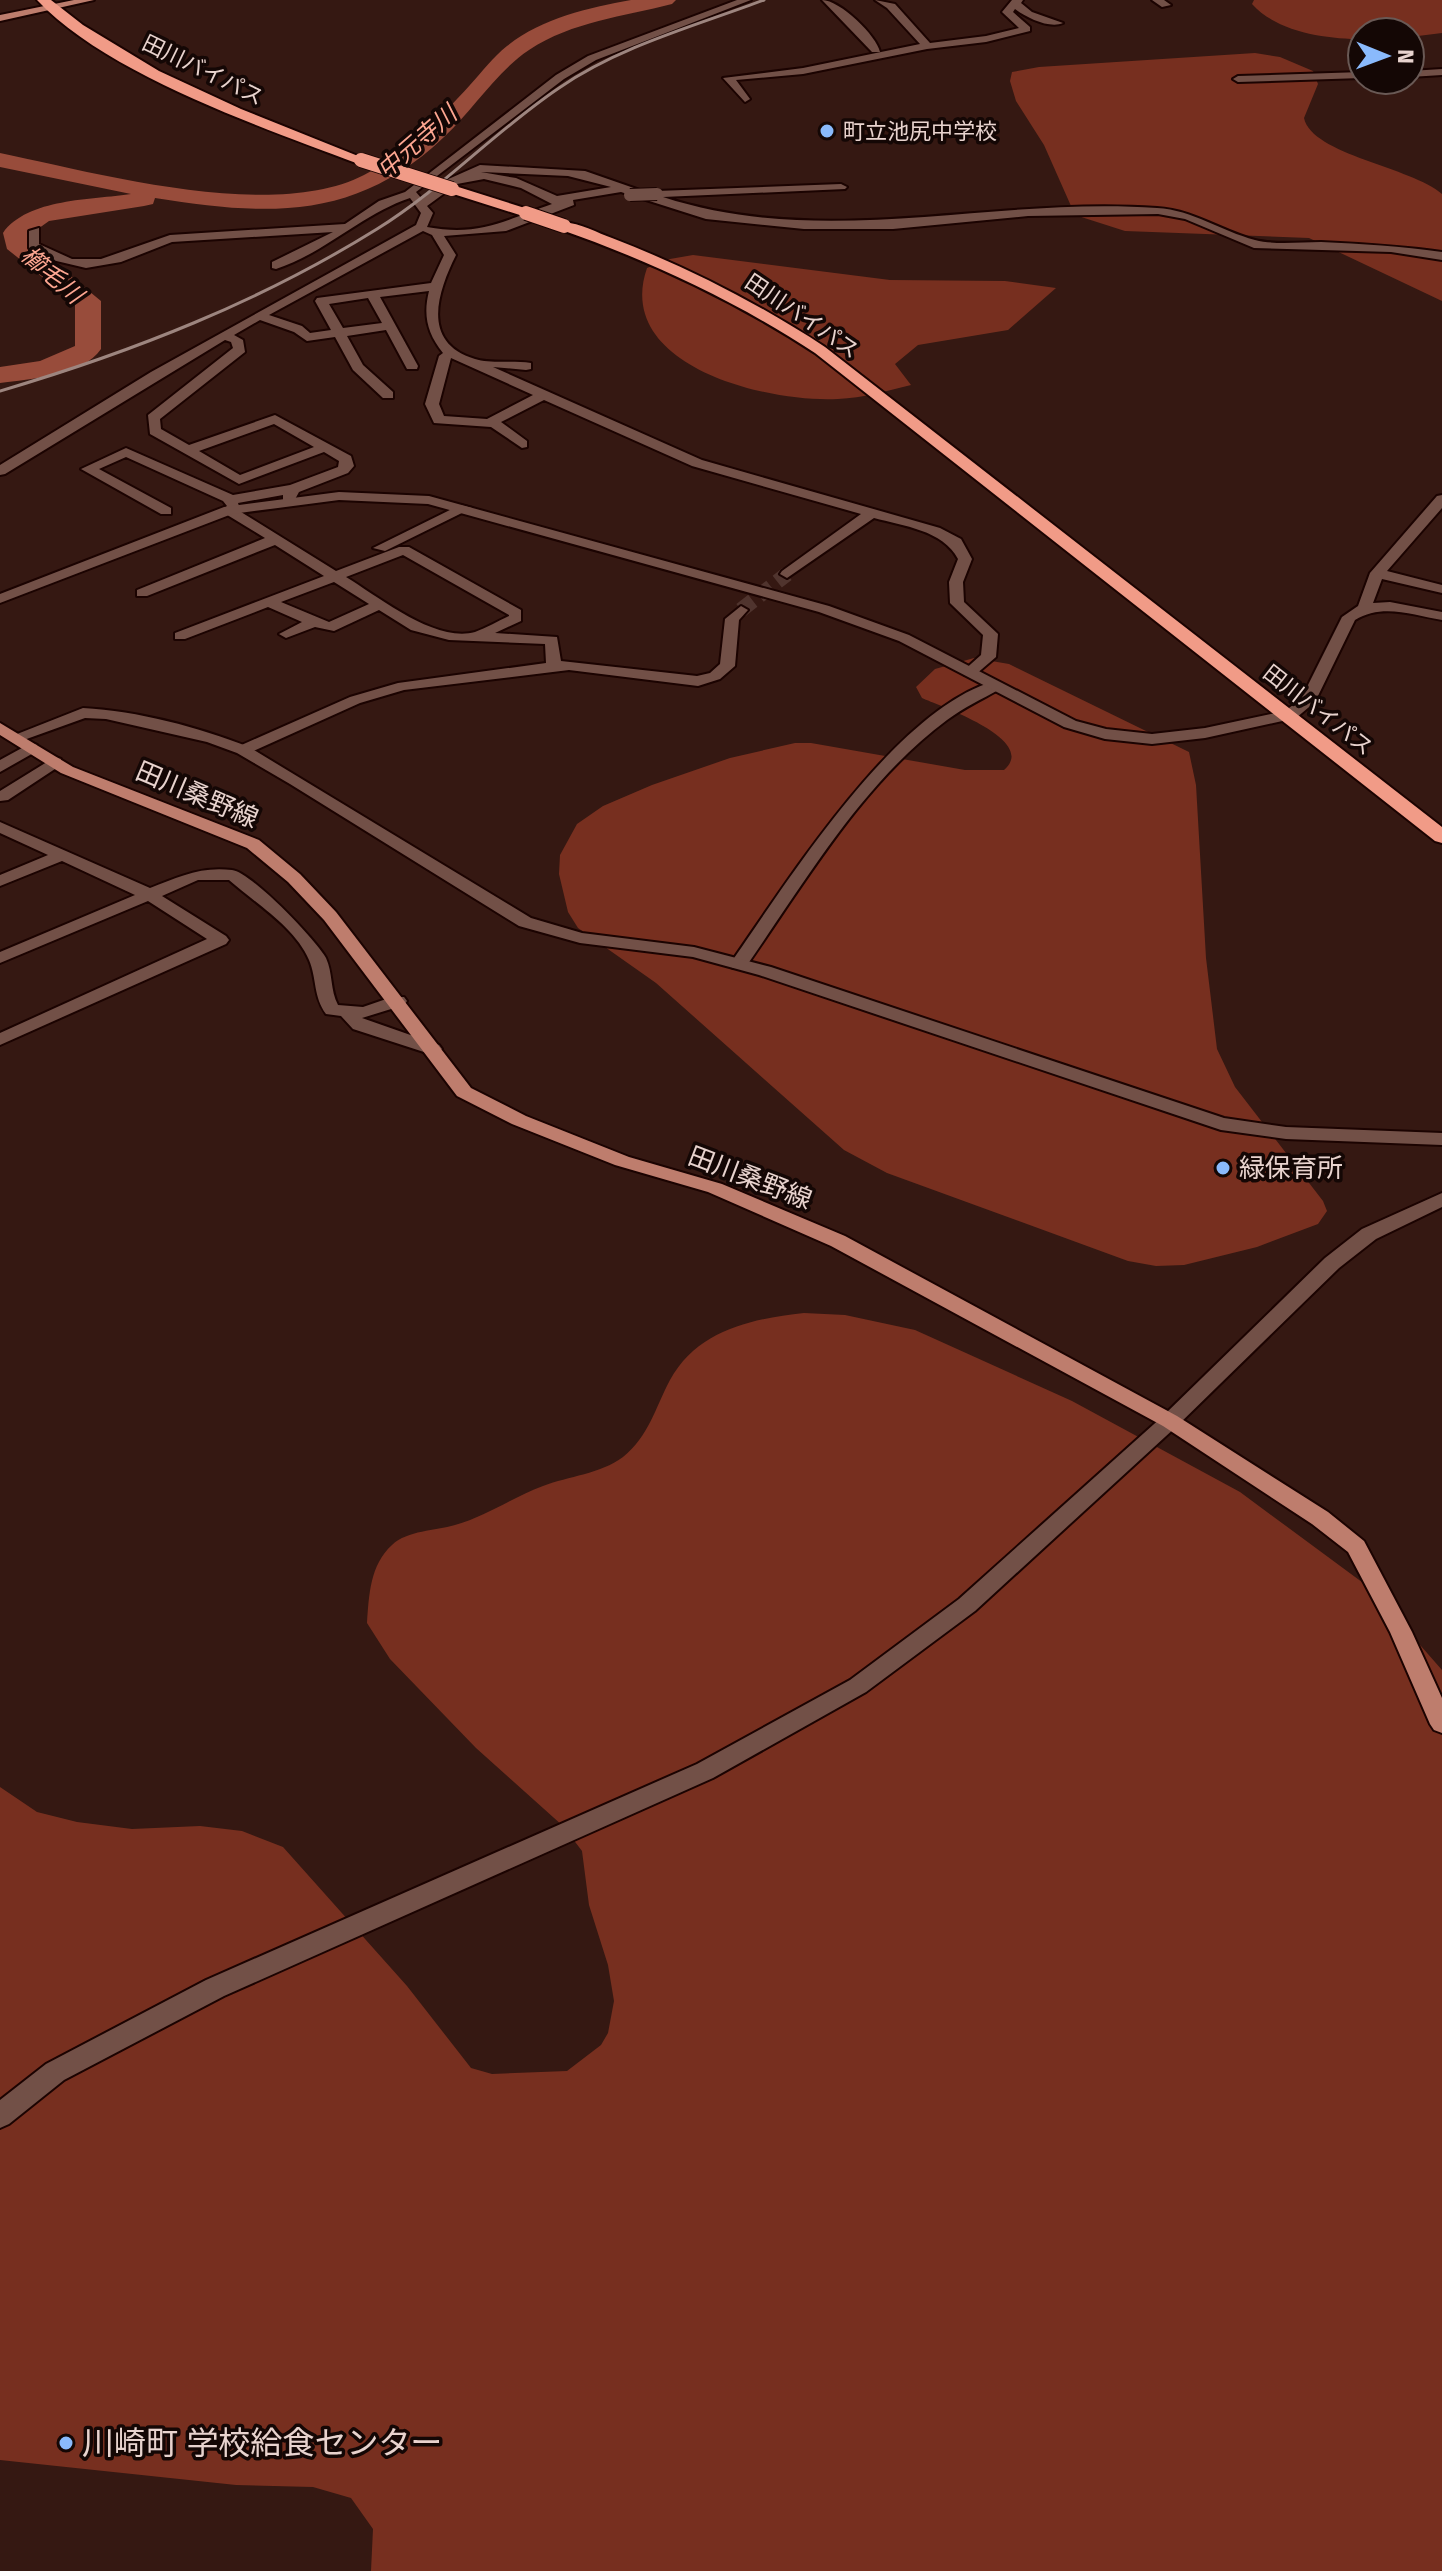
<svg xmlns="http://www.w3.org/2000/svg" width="1442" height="2571" viewBox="0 0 1442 2571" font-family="'Fira Sans','Noto Sans JP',sans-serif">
<rect width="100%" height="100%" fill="#351812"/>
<!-- forest -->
<path fill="#772f1f" d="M1254,0H1442V33L1410,37V32H1362V39C1326,39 1277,32 1252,4Z
M1255,53L1280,57L1313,71L1318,84L1304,118C1312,155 1412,167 1442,194V301L1309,238L1125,231L1075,215L1044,145L1016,101L1010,81L1012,72L1039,67Z
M693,255L890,280L1005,281L1056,288L1008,330L918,345L895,364L911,385C887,391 863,398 838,399C768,403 613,366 647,268L670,259Z
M974,658L1009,664L1189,752L1196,785L1206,958L1217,1049L1235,1087L1323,1201L1327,1211L1318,1224L1257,1247L1184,1265L1156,1266L1128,1261L887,1173L844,1150L656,983L578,928L568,912L559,874L560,855L577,824L603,806L652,785L730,758L795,743H811L965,770H1004C1039,740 942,707 922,698L916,687L935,669Z
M804,1313L845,1315L915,1330L1072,1401L1240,1492L1370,1588L1442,1670V2571H371L373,2529L351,2498L313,2487L236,2485L0,2460V1787L37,1812L77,1822L132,1829L200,1826L242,1831L283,1847L407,1986L471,2068L492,2074L567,2071L601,2045L608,2033L614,2001L608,1965L589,1905L582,1851L563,1826L476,1748L390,1659L367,1623C369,1595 370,1565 392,1545C408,1530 435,1531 455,1525C487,1516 513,1497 543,1486C569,1476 600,1474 623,1457C649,1436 655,1408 670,1380C698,1330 751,1319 804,1313Z"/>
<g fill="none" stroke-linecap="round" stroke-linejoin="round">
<!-- river -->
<path fill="#984c3b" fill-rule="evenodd" d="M631,0H676L672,4C623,17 573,21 529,50C496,72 473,110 444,137C356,221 268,216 155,198L153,204L144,206L49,221L28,236V241L101,301V349C83,376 30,379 0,383V367L40,361L75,346V303L7,249L3,233C28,198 92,200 131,194L0,167V153C97,173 273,222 364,175C404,155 439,119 470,85C482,72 493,57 507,46C542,18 588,8 631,0Z"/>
<!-- street-tunnel -->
<path stroke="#50342e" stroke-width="15" stroke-dasharray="15 8" stroke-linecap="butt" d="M741,610L787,574"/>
<defs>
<path id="street" d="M737,0H751L596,60L564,79L416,192L422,199L444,181L480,165L585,171L651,194L657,191L841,184L847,187L845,189L663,197C826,250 991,196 1157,208C1193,210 1221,231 1255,240C1274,245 1300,242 1321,242C1362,244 1401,246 1442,252V260L1391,252L1254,248L1185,219L1158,214L1028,216L893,229H804L706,219L621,192L573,200L574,205L506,231L444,236L456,255C437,293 421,343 475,359C490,364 513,360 531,363V369L526,370L493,367L702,460L940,528L961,539L972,559L963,582L964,602L998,634L996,657L975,675H965L962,672L981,655L983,635L950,603L949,582L958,559C943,530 903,526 874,518L787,578L780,574L782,571L861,514L692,466L544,400L501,422L527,441V447L522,448L491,427L434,423L425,404L439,356L443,353C427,333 423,315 429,291L380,297L418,366L417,369H407L386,330L347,336L363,365L393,392V398H383L353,370L335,337L307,341L294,332L260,320L234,335L243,340L245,352L160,419L161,429L189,445L275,415L351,456L354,466L348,473L299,492L293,503H283V495L238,503L241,512L336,571L399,547H409L521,610V621L495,633L557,637L561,661L697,676L710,673L720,664L725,619L741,606L748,610L739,620L735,666L720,679L698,686L569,670L404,690L360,703L249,753H237V747L350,697L398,683L546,663L545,644L449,640L411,630L379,610L334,631L315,627L286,638L279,634L302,622L268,607L185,639H175V633L324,576L275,545L147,596H137V590L265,538L224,513L222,510L227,506L223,501L126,457L99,469L171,508V514H161L81,469L126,448L233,495L290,485L338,467L339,461L324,452L239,484L150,434L148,415L233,348L231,342L225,340L5,474L0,475V465L151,372L416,225L421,213L410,198C362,214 325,253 276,269L272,268V262L333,232L172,242L121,262L86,268L48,259L29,248V231L39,228V244L72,259H101L170,235L345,224L379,201L405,192L556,75L588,56ZM481,172H482L568,176L611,187L557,196L516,178ZM484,179L521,188L552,204C505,220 480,237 427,227L433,213L427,206L457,184ZM423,231L432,235L444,255L431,283L317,298L315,301L331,330L310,333L302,326L269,315ZM368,298L382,323L343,328L329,304ZM451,358L533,395L487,419L444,416L439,404ZM274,424L314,447L240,475L199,451ZM403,555L509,615V616C498,621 486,628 475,632C435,643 379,597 346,577ZM334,582L369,604L329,622L281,602Z
M822,0C840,0 877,36 880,52H872Z
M875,0L895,4L930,43L986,36L1019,28L1002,12L1012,0H1023L1021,3L1032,12L1063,23C1050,29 1027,18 1015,9L1013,12L1030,27V31L986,42L927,49L803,74L736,80L750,99L745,102L723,78L803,68L920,44L887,8Z
M1152,0H1164L1171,5L1162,7Z
M1442,69V75L1410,77V71Z
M1362,72V78L1238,82L1233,79L1238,76Z
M460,505L472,508L385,551L373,548Z
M995,681L1000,683V689C982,699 963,708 947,720C862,783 805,882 745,968H733L730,964C788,881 895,709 995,681Z
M31,743L37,745V751L0,772V760Z
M55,757L61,759V765L8,800L0,801V791Z
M0,822L150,888C178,877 201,866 232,870C251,872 316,940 326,958C333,973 330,990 338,1005L363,1007L392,997H404L407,1001L404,1005L362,1018L439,1045L442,1049L433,1055L427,1053L353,1029L341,1016L326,1014C313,996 317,979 309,960C295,927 255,903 229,880H198L162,896L226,936L229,940L226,944L0,1045V1033L207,939L148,901L0,963V952L135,895L62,861L0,886V875L48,855L0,833Z"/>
<path id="secondary" d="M339,492L429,496L829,606L909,635L1076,721L1106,729L1152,734L1205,728L1285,711L1301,699L1342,617L1358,606L1370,573L1437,496L1442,495V508L1387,571L1442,585V593L1382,579L1373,603L1390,602L1442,612V620C1413,615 1382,603 1355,620L1315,702L1296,718L1205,738L1152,744L1105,739L1064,727L899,641L819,612L428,504L339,500L232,514L0,603V594L224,507Z
M83,708C138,711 198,727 249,747L531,918L582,933L694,947L771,967L1224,1118L1286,1127L1442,1133V1145L1286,1139L1221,1130L759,975L693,957L580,943L519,926L290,784L237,753L207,742L106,719L85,718L21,741L15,743L7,738Z
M1442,1193V1207L1376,1239L1339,1268L1177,1426L975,1611L866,1692L713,1778L224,1996L64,2080L9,2124L0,2128V2100L46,2064L206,1980L697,1764L850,1680L959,1599L1163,1416L1325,1258L1362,1229Z"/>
<path id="primary" d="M74,0H94L0,21V15Z
M0,723L73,767L259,840L300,874L336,912L471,1088L526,1116L629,1157L722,1184L845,1236L1177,1416L1328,1512L1364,1541L1412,1632L1442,1698V1733L1434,1730L1430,1724L1390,1632L1348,1552L1312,1524L1163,1426L831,1246L708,1192L615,1165L512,1124L457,1096L324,920L288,882L247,848L61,773L0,735Z"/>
<path id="highway" d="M37,0H51L83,25L159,71L241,109L368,160L356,163C261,127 106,74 37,0Z
M452,185L531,210L533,213L526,217L447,192V186Z
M559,223C575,220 597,233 612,238C687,267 758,303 825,347L1442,827V843L1435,841L815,353C734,300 650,261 559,229Z"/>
</defs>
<!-- street casing -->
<use href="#street" stroke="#1b0301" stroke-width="4"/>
<!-- secondary casing -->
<use href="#secondary" stroke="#1b0301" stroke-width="4"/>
<!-- primary casing -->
<use href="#primary" stroke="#1b0301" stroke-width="4"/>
<!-- highway casing -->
<use href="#highway" stroke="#1b0301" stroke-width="4"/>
<!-- street -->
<use href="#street" fill="#725047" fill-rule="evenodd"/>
<!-- secondary -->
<use href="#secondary" fill="#725047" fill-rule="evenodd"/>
<!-- primary -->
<use href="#primary" fill="#be7d6d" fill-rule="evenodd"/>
<!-- highway -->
<use href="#highway" fill="#f19b87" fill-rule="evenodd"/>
<!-- rail -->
<path stroke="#9d857f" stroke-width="3" d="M0,391C132,352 260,302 377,229C443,188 495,131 559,88C620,46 695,26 764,0"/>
<defs>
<path id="street-bridge" d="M630,195L657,194"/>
<path id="highway-bridge" d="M361,160L452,189
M526,213L564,226"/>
</defs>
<!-- street-bridge casing -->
<use href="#street-bridge" stroke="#1b0301" stroke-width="14" stroke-linecap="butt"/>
<!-- highway-bridge casing -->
<use href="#highway-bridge" stroke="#1b0301" stroke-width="16" stroke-linecap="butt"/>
<!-- street-bridge -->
<use href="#street-bridge" stroke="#725047" stroke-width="12"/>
<!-- highway-bridge -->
<use href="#highway-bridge" stroke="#f19b87" stroke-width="14"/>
</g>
<!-- markers -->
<g fill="#8abafc" stroke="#140705" stroke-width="3">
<circle cx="827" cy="131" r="8"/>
<circle cx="1223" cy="1168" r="8"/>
<circle cx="66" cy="2443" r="8"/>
</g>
<g text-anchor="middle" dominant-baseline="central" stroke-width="7" stroke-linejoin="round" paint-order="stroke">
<!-- far-street labels -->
<g font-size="22" fill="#e8d3ce" stroke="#140705">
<text transform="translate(203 70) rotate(26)">田川バイパス</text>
<text transform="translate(802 316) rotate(34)">田川バイパス</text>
<text transform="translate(1318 710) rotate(38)">田川バイパス</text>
</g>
<!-- far-poi labels -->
<g font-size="22" fill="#e8d3ce" stroke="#140705" text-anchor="start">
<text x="843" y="131">町立池尻中学校</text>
</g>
<!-- far-water labels -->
<g font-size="24" font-style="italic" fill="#fda691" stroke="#140705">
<text transform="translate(417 142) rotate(-41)">中元寺川</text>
<text transform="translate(52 275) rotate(41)">櫛毛川</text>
</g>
<!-- street labels -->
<g font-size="26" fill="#e8d3ce" stroke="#140705">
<text transform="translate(197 795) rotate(23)">田川桑野線</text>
<text transform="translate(750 1178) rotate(21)">田川桑野線</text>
</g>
<!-- poi labels -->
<g font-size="26" fill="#e8d3ce" stroke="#140705" text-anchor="start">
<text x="1239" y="1168">緑保育所</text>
</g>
<!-- near-poi labels -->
<g font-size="32" fill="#e8d3ce" stroke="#140705" text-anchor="start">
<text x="82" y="2443">川崎町 学校給食センター</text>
</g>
</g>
<!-- north arrow -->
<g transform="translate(1386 56) rotate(91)"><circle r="38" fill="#140705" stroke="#695955" stroke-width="2"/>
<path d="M0-6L14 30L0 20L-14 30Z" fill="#8abafc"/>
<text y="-12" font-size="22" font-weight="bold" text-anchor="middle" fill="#e8d3ce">N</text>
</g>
</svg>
